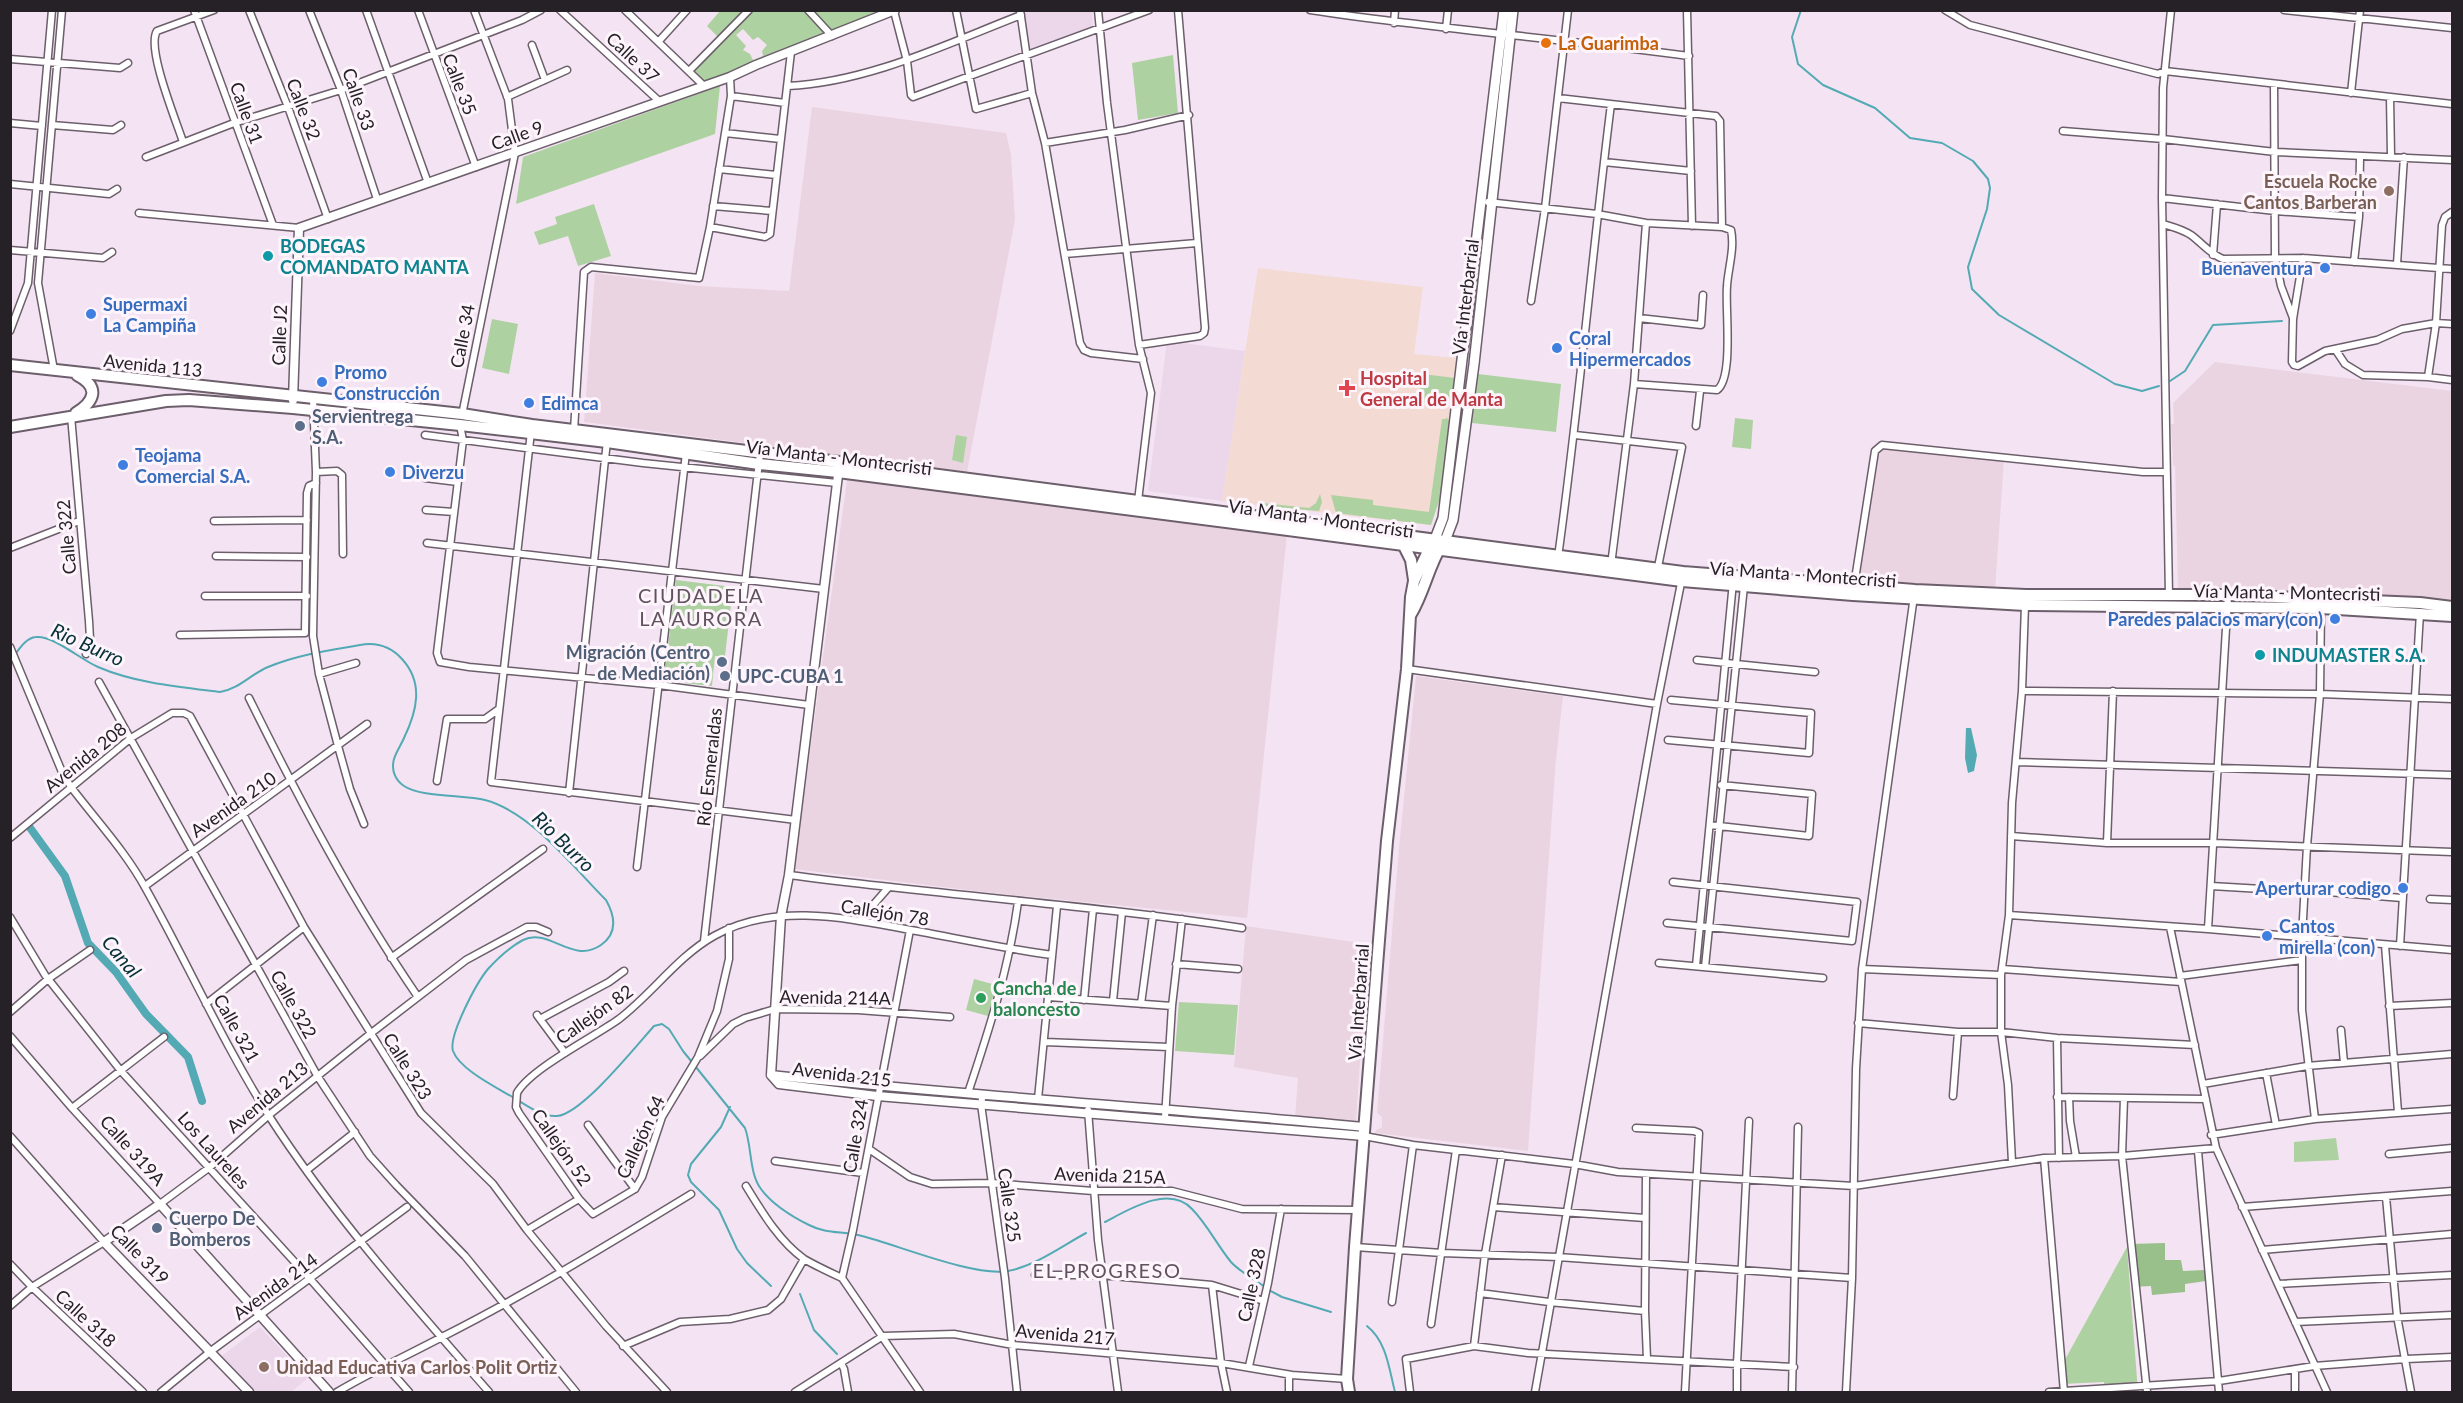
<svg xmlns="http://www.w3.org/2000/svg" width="2463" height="1403" viewBox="0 0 2463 1403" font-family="Lato,sans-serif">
<rect width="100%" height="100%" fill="#f4e4f3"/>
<!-- built -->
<path fill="#ebd6ea" d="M1022,11H1092L1093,26L1029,51Z
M1167,341L1245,351L1222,501L1148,491Z
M260,1327L308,1378L291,1392H254L220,1357Z"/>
<!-- industrial -->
<path fill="#ebd4e1" d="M812,107L1006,133L1011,154L1015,220L967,472L584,422L595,273L699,286L789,291Z
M2215,362L2452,391V604L2407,599L2178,589L2175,466L2173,465L2171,424H2174L2173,403Z
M1875,445L2004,460L1995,591L1854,577Z
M847,480L1135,511L1287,534L1247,918L993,893L794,869Z
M1416,676L1563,696L1556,759L1528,1151L1375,1133L1376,1130L1382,1127V1117L1377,1113L1399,848Z
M1246,926L1368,944L1356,1121L1355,1123L1295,1117L1298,1078L1234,1067Z"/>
<!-- medical -->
<path fill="#f3dad2" d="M1258,268L1423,287L1414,354L1458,358L1440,498L1431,525L1222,501Z"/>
<!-- green -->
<path fill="#aed1a1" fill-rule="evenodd" d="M720,11H750L720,39L707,26Z
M753,11H806L830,34L706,85L691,73ZM743,29L753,40L758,37L767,45L762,51L763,56L753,60L750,54L743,50L746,46L736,35Z
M810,11H879L831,31Z
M1173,55L1178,113L1138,120L1132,63Z
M720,86L715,134L516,204L523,157Z
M594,204L611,256L578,266L568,236L539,245L534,232L557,224L555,217Z
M492,319L518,324L509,374L482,368Z
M1422,374L1455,378L1453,398L1444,405L1418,402Z
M1478,374L1561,384L1556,432L1472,423Z
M1446,417L1450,422L1440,498L1431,525L1336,513L1331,495L1373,500V505L1429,512L1442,419H1446Z
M1735,418L1753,420L1751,449L1732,447Z
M956,435L967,437L963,463L952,460Z
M1320,494L1322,502L1319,511L1261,506L1263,503L1309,508L1316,503Z
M676,580L733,587L725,656H715L712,686L664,681Z
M974,979L996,985L988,1016L966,1010Z
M1179,1002L1238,1005L1234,1055L1175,1051Z
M2336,1138L2339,1160L2294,1162V1142Z
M2127,1247L2138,1392H2105L2104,1382L2062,1384V1365Z"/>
<!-- forest -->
<path fill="#99bf8a" d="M2165,1243V1260H2181L2183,1271L2205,1270L2206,1281L2185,1284V1292L2152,1295L2151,1286L2132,1287L2130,1244Z"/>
<!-- water -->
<path fill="#53aab4" d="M1966,728H1971L1977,755L1974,771L1968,773L1965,758Z"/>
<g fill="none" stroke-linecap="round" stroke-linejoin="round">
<!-- stream -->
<path stroke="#53aab4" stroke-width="2" d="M1801,10L1792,37L1798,64L1823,85L1875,108L1910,138L1942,143L1973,161L1988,179L1990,188L1987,209L1968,267L1972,289L1999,315L2115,384L2142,391L2159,386
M2170,381L2185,371L2213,325L2282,321
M10,661C17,653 24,638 36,637C53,635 81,660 98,667C135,683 179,687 220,692C239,689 251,674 268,667C296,655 330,650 360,645C376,642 391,647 402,659C424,683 417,711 404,738C401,745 396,752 394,759C391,770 395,780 404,786C420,797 464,795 485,800C531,812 573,867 606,900C615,916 618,933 601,945C572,965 549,927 523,940C510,947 498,958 488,969C477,982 448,1036 453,1051C460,1070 498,1088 514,1098
M519,1101C530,1108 544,1117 557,1116C582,1114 636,1046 654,1026L662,1024L669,1029L683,1051L745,1128C752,1147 749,1173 761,1189C772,1204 793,1217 809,1225C826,1234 844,1231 862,1236C898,1245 974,1277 1008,1271C1035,1266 1062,1246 1086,1233
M730,1107L721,1127L691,1164L688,1175L691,1182L719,1210L737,1249L747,1263L771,1286
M1105,1222C1128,1210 1169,1184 1192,1209C1207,1224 1217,1245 1231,1262C1240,1272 1254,1279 1265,1287
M1269,1290L1282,1297L1331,1312
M800,1294L814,1330L837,1354
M1367,1326C1387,1342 1389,1369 1395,1392"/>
<!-- canal -->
<path stroke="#53aab4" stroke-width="8" d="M28,825L65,876L88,943L116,972L146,1014L188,1057L202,1101"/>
<defs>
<path id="minor" d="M194,10L273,225
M249,10L288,107L328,219
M309,10L341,90L377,199
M366,10L428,183
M418,10L476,167
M560,10L659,101
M625,10L704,86
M808,10L832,36
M956,10L976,109L1032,93
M1020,10L1032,93L1045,143L1080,343L1084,350L1091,353L1143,359
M1098,10L1107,103L1139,345L1151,393L1138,501
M1310,10C1436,29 1563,39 1689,56
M1687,10L1692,226
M1945,10L1970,25L2158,74L2165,71L2452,104
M2284,10L2452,28
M894,11L907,61L911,95L913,97L1149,10
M1394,23L1395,10
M1446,29L1448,10
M659,41L687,10
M532,45L545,80
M10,59L120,68L128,63
M689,71L749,10
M2274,84L2275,257L2281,286L2293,318
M788,86C869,82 946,44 1021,15
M2351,93L2360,10
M731,96L785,103
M507,97L567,70
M2390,97L2391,156
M1558,98L1716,116L1720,121L1722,227
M10,123L42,126
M52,125L113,130L121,125
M2063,131L2163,139L2275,152L2452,160
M725,133L780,139
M183,142C176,120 146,48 157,31L214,10
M1045,143L1125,130L1189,115
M146,157L234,123L341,90L522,20L541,10
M1604,162L1691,171
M719,169L776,175
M10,184L109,194L117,189
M2162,198L2275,211L2359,217
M1488,202L1597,214L1646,223L1634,384L1611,565
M713,206L772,211
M139,213L299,228
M2163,224C2173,227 2182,229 2191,235C2202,243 2210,254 2223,259L2303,258L2452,269
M710,227L765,237L770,234L791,52
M10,250L103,258L112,252
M1065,254L1197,243
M2213,255L2217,204
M2303,258L2293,319L2292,362L2294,365L2298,366L2325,351L2377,340L2402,329L2436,323L2452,324
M2354,262L2359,217L2360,157
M2397,264L2404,157
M1531,301L1545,208L1568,10
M1639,318L1701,325L1703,295
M10,331L28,283L52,10
M1139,345L1200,336L1204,333L1205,328L1178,10
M2335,349L2345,364L2363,375L2428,377L2436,323L2442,225L2445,217L2452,212
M54,370L38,283L62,10
M2428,377L2452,380
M1634,384L1717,390C1734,378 1725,308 1727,286C1728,269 1735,248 1731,230L1722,227L1646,223
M313,398L316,472L313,636L319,674L338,746L350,789L364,824
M462,415L515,153L508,99L474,10
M71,416L89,621L90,639L86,654
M460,425L463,440L437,653L440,662L469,667L659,685L809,705
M1696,426L1700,391
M574,430L584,272L591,267L699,278L710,227L725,133L731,96L730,77
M531,432L491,782L796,820
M425,435L643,463L837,483
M1575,435L1682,447L1657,572
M316,472L337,471L342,475L343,554
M425,478L458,482
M426,510L454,512
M214,521L307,520
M427,543L824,589
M10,548L79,521
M216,556L307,557
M1558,557C1579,406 1592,255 1611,104
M1854,586L1875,451L1882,445L2143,472H2166
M205,596H307
M2169,596L2162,198L2163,88L2171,10
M180,635L305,633L307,493L309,486L316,483
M10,647L62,772L71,787C96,820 126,852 146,889C188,964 223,1043 269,1116C332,1214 413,1305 489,1392
M1697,660L1815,672
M1407,669L1657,704
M319,674L356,663
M99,682L318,1077L370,1156L396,1185L465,1256L576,1392
M2022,691L2320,694L2452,699
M249,698C300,801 353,902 418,997
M1668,740L1809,753L1811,713L1671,700
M2016,762L2452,775
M437,781L447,719H485L499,709
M569,793L607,441
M1710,825L1809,836L1812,794L1721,785
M2011,836L2107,843H2214L2452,852
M10,838L131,738L172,713H184L190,716L304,927L421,1113L493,1184L527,1230L606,1326L667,1392
M2107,843L2113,691
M637,867L686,453
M789,875C940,895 1092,905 1242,928
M145,886L367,724
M2211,886L2279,890
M2328,892L2402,898
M2430,899L2452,900
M2009,915L2208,929L2452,950
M10,917L45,975L121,1071L311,1280L409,1392
M861,919L888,888
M1667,923L1852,941L1857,902L1673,882
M2170,927L2216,1148L2327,1392
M729,928V959L717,1011L698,1057L662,1117L642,1177L635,1189L593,1214L579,1199L519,1113L516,1107L517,1093C530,1069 594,1037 619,1019C653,993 677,957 714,936C777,900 855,920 922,932C965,940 1008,949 1052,955
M2208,929L2228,595
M910,930L853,1230L842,1278L920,1392
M704,941L760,453
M2385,945L2398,1112
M2400,946L2420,613
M391,958L543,849
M1659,963L1823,978
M1176,964L1238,969
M1696,966L1733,582
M1705,967L1744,586
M1862,969L2001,975
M2002,969L2181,982
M2180,976L2302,960
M1049,997L1172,1006
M1084,1000L1093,909
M1113,1001L1122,912
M206,1004L304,927
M1141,1004L1153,915
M2389,1006L2452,1003
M10,1012L48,979L90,950
M537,1015L565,1053
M540,1019L609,982L624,971
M1858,1023L1958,1032H2001L2057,1038L2195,1045
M2341,1030L2344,1063
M10,1036L72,1108L160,1204L210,1167L269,1115L370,1034L466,960L527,927H536L548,932
M2057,1038L2059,1158
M1045,1042L1169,1047
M700,1056L733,1024L745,1018L775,1009L858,1010L950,1017
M2266,1073L2276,1125
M2203,1084L2307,1066L2452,1054
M968,1093C989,1030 1009,968 1018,902
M983,1094L981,1104L1005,1278L1017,1392
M1953,1096L1958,1032
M2057,1097L2206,1099
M2069,1097L2070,1121L2076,1157
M2124,1098L2122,1156L2147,1392
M1038,1099L1057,906
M72,1108L164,1037
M1088,1110L1098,1240L1118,1392
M1165,1118L1172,1006L1182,919
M2315,1119L2302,1010V937L2307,846L2320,694L2321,605
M588,1125L635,1189
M1636,1128L1694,1131L1699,1133L1685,1392
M2211,1135L2315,1119L2452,1109
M10,1136L104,1242L32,1287L10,1306
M1364,1136L1413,1145L1574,1164L1618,1172L1854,1186L2044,1158L2122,1156L2216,1148
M869,1149L910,1177L932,1184L991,1183L1093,1191H1172L1242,1209L1359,1210
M2198,1151L2219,1392
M2389,1154L2452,1148
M2044,1158L2064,1392
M775,1161L863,1173
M2012,1162L2008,1085L2001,1032V975L2009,915L2012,803L2022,691L2025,605
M307,1170L355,1132
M746,1186C762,1212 779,1241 804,1259C816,1266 829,1272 842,1278
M2386,1197L2397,1316L2411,1392
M1493,1207L1645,1218
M2242,1207L2452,1191
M527,1230L579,1199
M1355,1247L1442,1253L1558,1257L1852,1278
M2262,1250L2452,1234
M10,1264L32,1287L143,1392
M1035,1275H1102L1212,1285L1264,1301
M2278,1284L2452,1275
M1212,1285L1221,1363L1227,1392
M1480,1293L1549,1302L1645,1311L1646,1174
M1392,1302L1413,1145
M1645,1311L1647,1359
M2295,1322L2452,1315
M1431,1324L1456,1150
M623,1346L680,1322L730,1319L768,1310L781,1299L804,1259
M1474,1346L1485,1254L1502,1155
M841,1363L844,1369L848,1392
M1249,1366L1268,1283L1281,1209
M2295,1370V1392
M1289,1375V1392
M161,1392L211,1351L407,1207
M337,1392C371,1372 406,1356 442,1337C527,1294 609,1244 691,1194
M795,1392L883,1336L954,1334L1013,1345L1221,1363L1292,1375L1347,1379
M1410,1392L1406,1359L1474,1346L1528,1353L1794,1367
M1535,1392L1657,704L1682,578
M1737,1392V1364L1749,1121
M1792,1392L1798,1127
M1846,1392L1852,1278L1856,1069L1862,969L1914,596
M2049,1392L2219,1381L2314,1366L2406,1359L2452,1357"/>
<path id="tertiary" d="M293,400L299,228L730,77L756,65L895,10
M771,1075L781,916L789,875L839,467
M771,1075L779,1084L877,1096L1364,1136
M771,1075C969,1096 1167,1108 1365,1127
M249,1392L104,1242L160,1204L329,1392"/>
<path id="secondary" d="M1435,539L1443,518L1504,10
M1445,541L1453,520L1474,364L1513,10"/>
<path id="primary" d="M10,365L462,414L532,425L839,462L1683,572L1915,590L2026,595H2228L2420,603L2452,607
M76,413C95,401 100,387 77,375
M10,427L166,401L189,400L293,408L460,425L607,442L759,464L838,472L1682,581L1853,595L2025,605L2321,608L2452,616
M1404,546L1411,560L1414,580
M1411,614C1424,592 1428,568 1441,546
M1349,1392L1347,1379L1355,1247L1379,940L1387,841L1407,669L1411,597L1414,581L1431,545"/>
</defs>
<!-- minor casing -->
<use href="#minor" stroke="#6c5f6b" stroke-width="9"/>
<!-- tertiary casing -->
<use href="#tertiary" stroke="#6c5f6b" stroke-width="11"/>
<!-- secondary casing -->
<use href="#secondary" stroke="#6c5f6b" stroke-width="12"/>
<!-- primary casing -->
<use href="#primary" stroke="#6c5f6b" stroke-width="14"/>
<!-- minor -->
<use href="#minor" stroke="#fff" stroke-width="6"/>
<!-- tertiary -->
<use href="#tertiary" stroke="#fff" stroke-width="8"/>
<!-- secondary -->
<use href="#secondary" stroke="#fff" stroke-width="9"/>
<!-- primary -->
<use href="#primary" stroke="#fff" stroke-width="10"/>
</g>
<!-- markers -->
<circle fill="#e8710a" stroke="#fdf4fc" stroke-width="2" cx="1546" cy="43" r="6"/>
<g fill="#8d6e63" stroke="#fdf4fc" stroke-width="2">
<circle cx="2389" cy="191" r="6"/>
<circle cx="264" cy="1367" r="6"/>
</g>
<g fill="#0f9aa8" stroke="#fdf4fc" stroke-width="2">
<circle cx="268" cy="256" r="6"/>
<circle cx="2260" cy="655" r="6"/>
</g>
<g fill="#3f7fe0" stroke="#fdf4fc" stroke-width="2">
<circle cx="2325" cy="268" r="6"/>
<circle cx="91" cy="314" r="6"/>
<circle cx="1557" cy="348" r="6"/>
<circle cx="322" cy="382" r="6"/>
<circle cx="529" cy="403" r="6"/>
<circle cx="123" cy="465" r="6"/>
<circle cx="390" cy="472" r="6"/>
<circle cx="2335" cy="619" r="6"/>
<circle cx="2403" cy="888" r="6"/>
<circle cx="2267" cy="936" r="6"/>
</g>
<path fill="#e0444e" stroke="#fdf4fc" stroke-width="2" d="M1344 379h6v6h6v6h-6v6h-6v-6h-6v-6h6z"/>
<g fill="#5c6f8a" stroke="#fdf4fc" stroke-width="2">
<circle cx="300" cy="426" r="6"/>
<circle cx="722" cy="662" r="6"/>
<circle cx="725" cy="676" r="6"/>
<circle cx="157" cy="1228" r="6"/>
</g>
<circle fill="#2e9e5b" stroke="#fdf4fc" stroke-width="2" cx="981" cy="998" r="6"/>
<g text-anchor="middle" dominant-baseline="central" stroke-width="6" stroke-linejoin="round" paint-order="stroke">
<!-- food labels -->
<g font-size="18" font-weight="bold" fill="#c56008" stroke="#fdf4fc" text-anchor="start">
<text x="1558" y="43">La Guarimba</text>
</g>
<!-- street labels -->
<g font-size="18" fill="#262126" stroke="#fdf4fc">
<text transform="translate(633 57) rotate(43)">Calle 37</text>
<text transform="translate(460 84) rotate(69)">Calle 35</text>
<text transform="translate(359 99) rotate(71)">Calle 33</text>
<text transform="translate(304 109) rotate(69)">Calle 32</text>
<text transform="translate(247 113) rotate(70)">Calle 31</text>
<text transform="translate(517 135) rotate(-20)">Calle 9</text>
<text transform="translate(1465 297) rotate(-83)">Vía Interbarrial</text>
<text transform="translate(279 335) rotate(-88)">Calle J2</text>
<text transform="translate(462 336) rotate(-79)">Calle 34</text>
<text transform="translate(153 365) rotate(6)">Avenida 113</text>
<text transform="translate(839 457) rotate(7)">Vía Manta - Montecristi</text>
<text transform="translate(1321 518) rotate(8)">Vía Manta - Montecristi</text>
<text transform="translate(66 537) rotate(-95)">Calle 322</text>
<text transform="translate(1803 574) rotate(4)">Vía Manta - Montecristi</text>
<text transform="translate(2287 592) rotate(1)">Vía Manta - Montecristi</text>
<text transform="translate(85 757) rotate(-39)">Avenida 208</text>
<text transform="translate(709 767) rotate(-84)">Río Esmeraldas</text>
<text transform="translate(233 804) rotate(-35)">Avenida 210</text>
<text transform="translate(885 912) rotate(9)">Callejón 78</text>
<text transform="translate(835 997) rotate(1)">Avenida 214A</text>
<text transform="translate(1358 1002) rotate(-86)">Vía Interbarrial</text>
<text transform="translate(294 1004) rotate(61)">Calle 322</text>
<text transform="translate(594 1014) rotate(-35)">Callejón 82</text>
<text transform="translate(237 1028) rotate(61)">Calle 321</text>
<text transform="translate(408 1066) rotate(58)">Calle 323</text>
<text transform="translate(842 1074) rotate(7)">Avenida 215</text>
<text transform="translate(267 1097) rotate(-40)">Avenida 213</text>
<text transform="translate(855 1136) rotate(-80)">Calle 324</text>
<text transform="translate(640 1137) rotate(-65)">Callejón 64</text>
<text transform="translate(562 1147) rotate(55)">Callejón 52</text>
<text transform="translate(133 1150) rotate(48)">Calle 319A</text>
<text transform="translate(214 1150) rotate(48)">Los Laureles</text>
<text transform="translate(1110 1175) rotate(2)">Avenida 215A</text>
<text transform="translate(1010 1205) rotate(82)">Calle 325</text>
<text transform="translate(140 1254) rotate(46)">Calle 319</text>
<text transform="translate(1251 1285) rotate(-78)">Calle 328</text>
<text transform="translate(275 1286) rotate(-36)">Avenida 214</text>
<text transform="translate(86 1318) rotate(43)">Calle 318</text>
<text transform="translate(1065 1334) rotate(5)">Avenida 217</text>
</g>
<!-- education labels -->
<g font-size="18" font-weight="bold" fill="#785e54" stroke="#fdf4fc" text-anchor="end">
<text x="2377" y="181">Escuela Rocke<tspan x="2377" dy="21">Cantos Barberan</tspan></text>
<text x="276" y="1367" text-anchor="start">Unidad Educativa Carlos Polit Ortiz</text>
</g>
<!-- culture labels -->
<g font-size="18" font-weight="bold" fill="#0d838f" stroke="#fdf4fc" text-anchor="start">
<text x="280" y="246">BODEGAS<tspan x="280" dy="21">COMANDATO MANTA</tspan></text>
<text x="2272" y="655">INDUMASTER S.A.</text>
</g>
<!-- shop labels -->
<g font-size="18" font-weight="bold" fill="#366cbe" stroke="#fdf4fc" text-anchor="start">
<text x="2313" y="268" text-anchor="end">Buenaventura</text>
<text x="103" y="304">Supermaxi<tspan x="103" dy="21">La Campiña</tspan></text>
<text x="1569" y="338">Coral<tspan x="1569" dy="21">Hipermercados</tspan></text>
<text x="334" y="372">Promo<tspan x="334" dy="21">Construcción</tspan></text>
<text x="541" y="403">Edimca</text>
<text x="135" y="455">Teojama<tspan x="135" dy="21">Comercial S.A.</tspan></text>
<text x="402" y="472">Diverzu</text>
<text x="2323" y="619" text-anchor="end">Paredes palacios mary(con)</text>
<text x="2391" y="888" text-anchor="end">Aperturar codigo</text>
<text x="2279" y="926">Cantos<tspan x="2279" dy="21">mirella (con)</tspan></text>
</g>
<!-- health labels -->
<g font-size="18" font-weight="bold" fill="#be3a42" stroke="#fdf4fc" text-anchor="start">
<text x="1360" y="378">Hospital<tspan x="1360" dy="21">General de Manta</tspan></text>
</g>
<!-- service labels -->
<g font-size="18" font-weight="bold" fill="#4e5e75" stroke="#fdf4fc" text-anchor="start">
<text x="312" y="416">Servientrega<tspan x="312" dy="21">S.A.</tspan></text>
<text x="710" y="652" text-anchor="end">Migración (Centro<tspan x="710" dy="21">de Mediación)</tspan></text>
<text x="737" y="676">UPC-CUBA 1</text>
<text x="169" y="1218">Cuerpo De<tspan x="169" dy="21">Bomberos</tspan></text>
</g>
<!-- leisure labels -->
<g font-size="18" font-weight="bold" fill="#27864d" stroke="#fdf4fc" text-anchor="start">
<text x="993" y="988">Cancha de<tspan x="993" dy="21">baloncesto</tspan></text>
</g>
<!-- neighbourhood labels -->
<g font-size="20" letter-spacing="1.5" fill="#60535f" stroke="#fdf4fc">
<text x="701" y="595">CIUDADELA<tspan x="701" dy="23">LA AURORA</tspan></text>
<text x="1107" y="1270">EL PROGRESO</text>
</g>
<!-- water labels -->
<g font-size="20" font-style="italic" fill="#063237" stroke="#fdf4fc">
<text transform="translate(88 644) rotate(24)">Rio Burro</text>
<text transform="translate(564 841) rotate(44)">Rio Burro</text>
<text transform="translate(122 956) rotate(50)">Canal</text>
</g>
</g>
<!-- border -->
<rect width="2463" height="1403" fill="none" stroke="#262126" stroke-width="24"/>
</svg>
